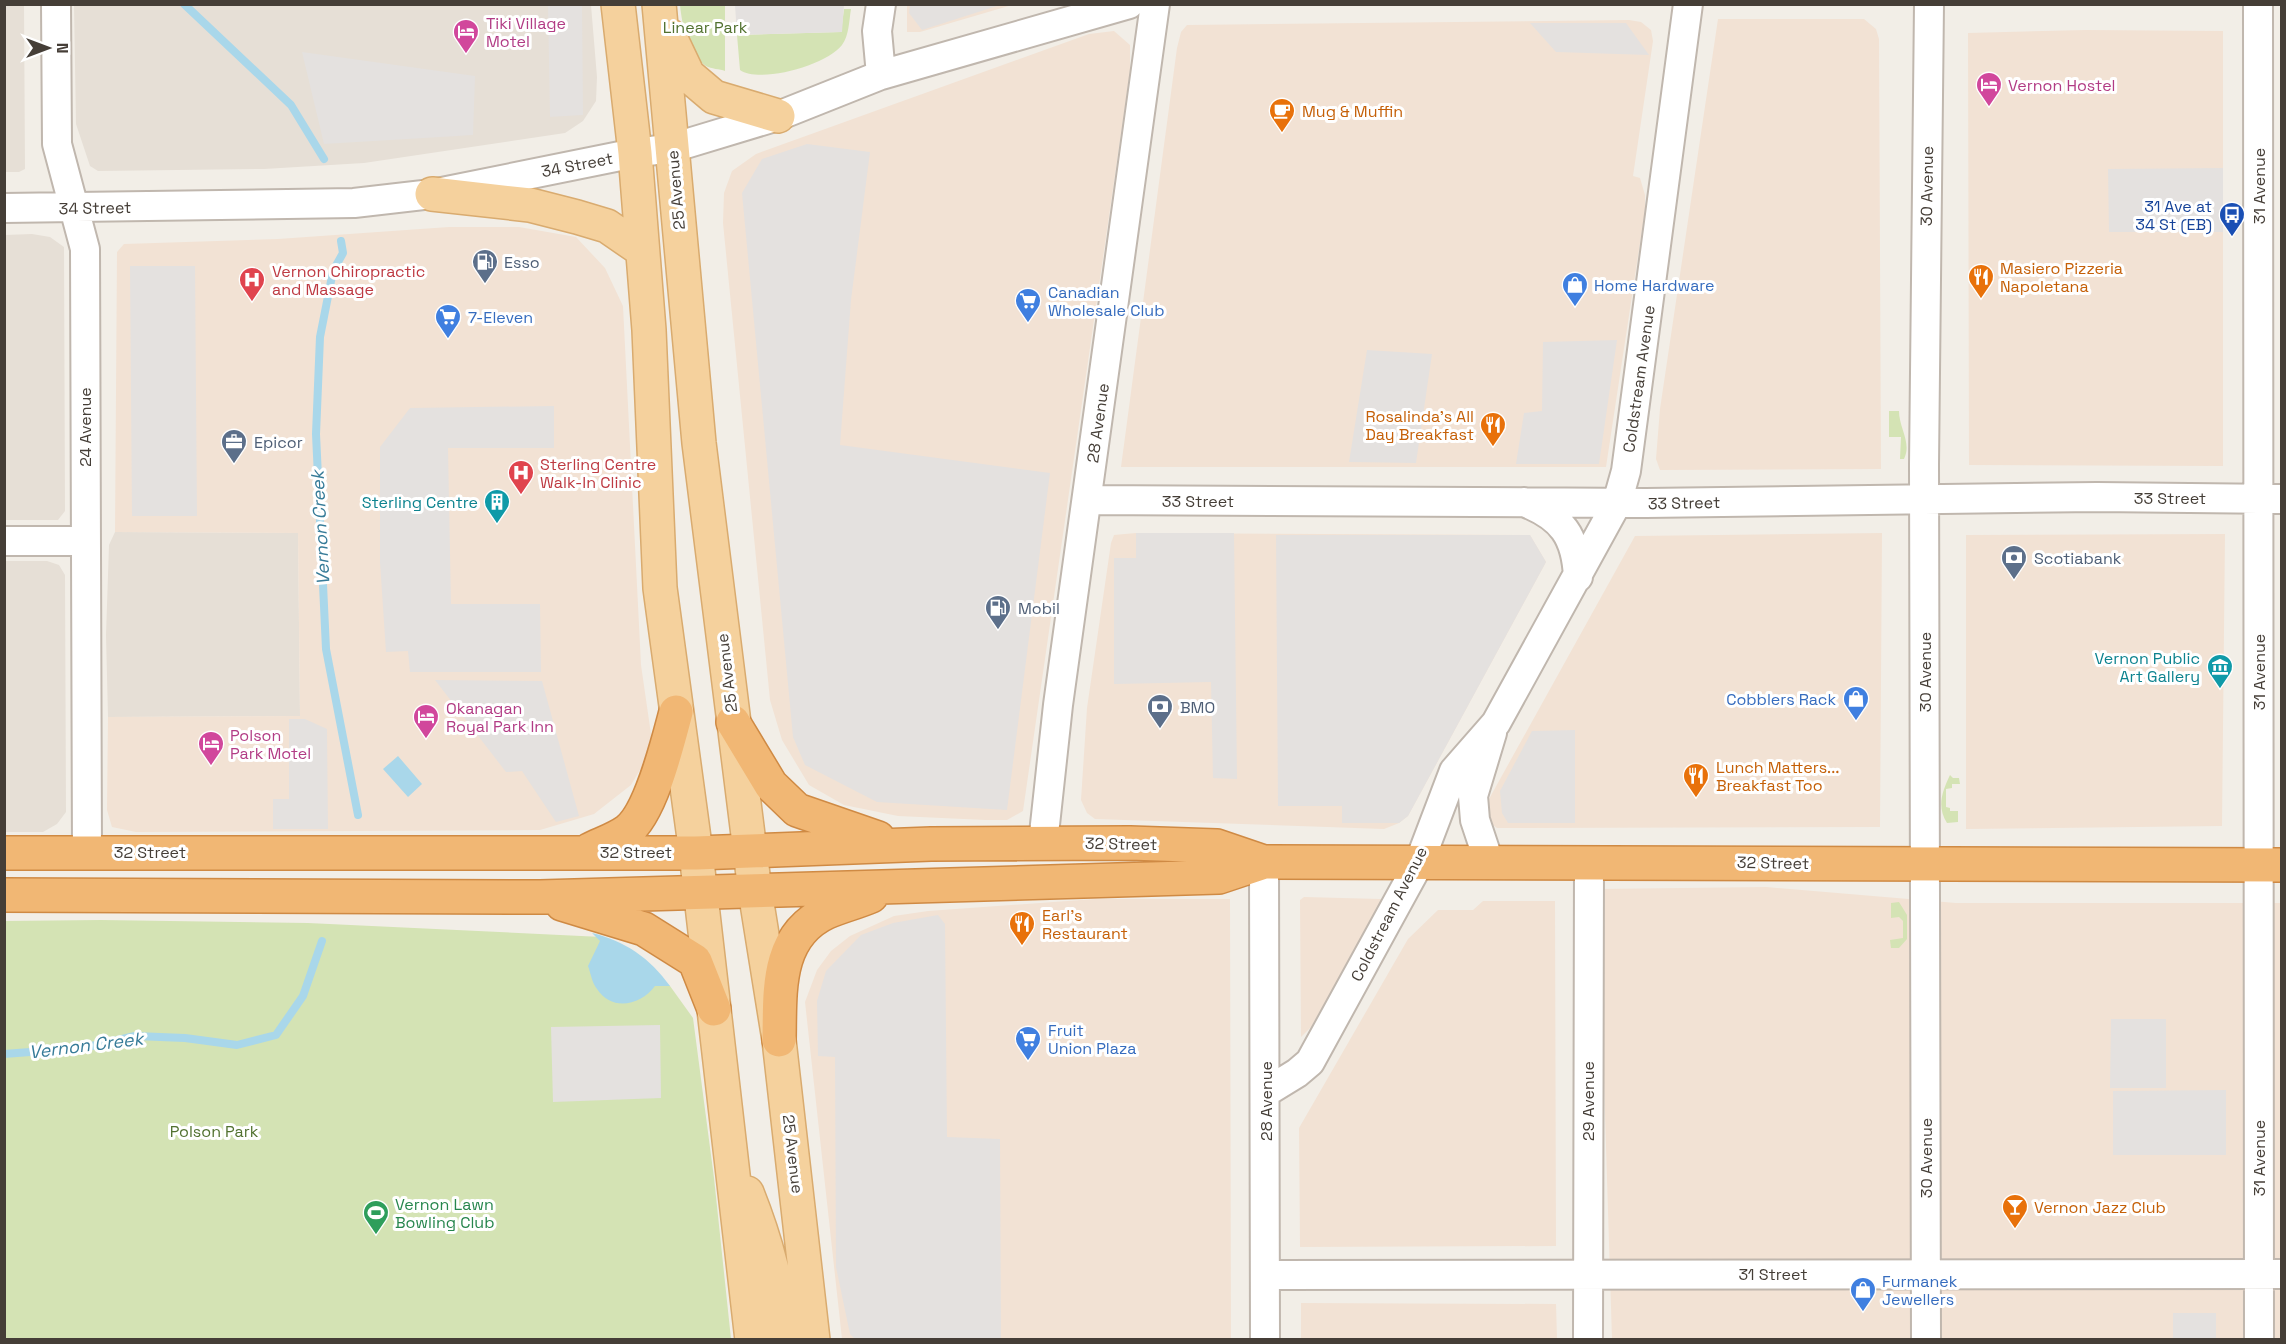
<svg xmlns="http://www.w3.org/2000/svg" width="2286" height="1344" viewBox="0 0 2286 1344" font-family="'Space Grotesk',sans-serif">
<rect width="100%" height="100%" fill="#f2eee7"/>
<!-- residential -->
<path fill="#e6dfd6" d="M4,5H24L25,169L19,172H5Z
M74,5H591L597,77L596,101L583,121L565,133L364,163L264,169L98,171L90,166L76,124Z
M32,234L50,237L64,247L65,511L58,520H5V235Z
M115,532L298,533L300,716L108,717L106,635L109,545Z
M5,561H47L59,565L65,575L66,812L57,824L43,832H5Z"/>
<!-- commercial -->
<path fill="#f2e2d4" d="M907,5H1012L920,32H907Z
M1718,19H1864L1876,29L1879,39L1881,469L1660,470L1656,459L1660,409Z
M1629,20L1641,22L1651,30L1653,41L1633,176L1640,178L1645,195V210L1606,467H1121L1177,48L1181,32L1187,25Z
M2086,30L2223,31V466L1969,465L1968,33Z
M1114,31L1130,45V71L1023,811L1007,820H986L898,816L844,805L809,785L782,740L770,700L723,223L724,193L732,171L756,154L1089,34Z
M449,227H519L576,237L605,268L623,306L641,665L653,748L631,785L594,814L540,830L136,832L112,827L107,810L108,717L300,716L298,533L115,532L117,252L124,244L278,239Z
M1136,533L1530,535L1546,562L1408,816L1399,823L1384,829L1095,819L1087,813L1081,800L1087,708L1111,543L1114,535Z
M1882,533L1880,827L1497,828L1490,823L1486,807L1489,799L1635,536Z
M2225,534L2222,826L1966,829V535Z
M1766,887L1956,903H2281V1339H1612L1598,889Z
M1304,897L1381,899L1380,906L1311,1027L1301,1037L1300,900Z
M1095,899H1230L1231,1339H842L805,1002L817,970L831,951L850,936L894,916L928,911Z
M1483,901H1555L1556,1246L1300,1247L1299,1128L1408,939L1438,910H1473Z
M1301,1303L1556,1304L1557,1339H1301Z"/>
<!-- green -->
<path fill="#d4e3b4" d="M680,5H725V71C720,69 711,69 706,66C688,54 682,25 680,5Z
M844,9H851C849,21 849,36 842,45C827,65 760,84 740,70L737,35L841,32Z
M1889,411H1899C1899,428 1912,443 1904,459H1900L1901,437H1889Z
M1950,775L1953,778H1959L1960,784H1952V788L1946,789V807L1950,808V811H1958V822L1947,823C1936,806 1943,790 1950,775Z
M1899,902L1907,915V939L1899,948H1891L1890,940L1903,938V921L1899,917L1891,918V903Z
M101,920L308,923L602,937L670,986L693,1018L714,1178L731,1339H5L4,921Z"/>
<!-- parking -->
<path fill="#e4e1df" d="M548,5H582L583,115L550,117Z
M735,5H844L842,32L737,35Z
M910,5V4L1000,5L922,30L909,13Z
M1530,23H1626L1649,55L1556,52Z
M302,52L475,76L473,135L324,144Z
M807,144L870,152L851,300L840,445L1050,473L1007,810L877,802L805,765L793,737L742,193L762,159Z
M2223,168V232H2109L2108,169Z
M130,266H195L197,516H132Z
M1617,340L1599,464H1516L1524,413L1542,411L1543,342Z
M1367,350L1432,354L1416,463L1349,462Z
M554,406V448H448L451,604H540L541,672H410L408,651L386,652L380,562V447L410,408Z
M1136,533H1234L1237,779L1213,778L1211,682L1114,684V558H1136Z
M1276,535H1530L1546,562L1408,816L1399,823H1342V806H1278Z
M435,680L542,681L579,816L556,822L522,771L506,772Z
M289,719H305L327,729L328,829H273V799H289Z
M1575,730V823H1508L1502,813L1500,791L1532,731Z
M938,915L945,924L947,1137L1000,1139L1001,1339H855L850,1334L836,1267L835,1057L818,1056L817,1001L826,971L861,935L893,923Z
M2111,1019H2166V1088H2110Z
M660,1025L661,1098L553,1102L551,1027Z
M2226,1090V1155H2113V1091Z
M2173,1313H2216V1339H2173Z"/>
<!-- water -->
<path fill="#a9d7ea" d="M398,756L422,784L408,797L383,769Z
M592,933C625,941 650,958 670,986H655C641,1005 612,1012 597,989C592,983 591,974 588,966L600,941Z"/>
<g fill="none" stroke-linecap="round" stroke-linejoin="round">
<!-- stream -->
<path stroke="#a9d7ea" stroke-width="8" d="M184,4L291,105L324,159
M341,241L343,253L333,271L320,337L316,434L326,649L358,815
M4,1054L83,1048L135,1036L185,1038L237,1045L276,1035L303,996L322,941"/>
<defs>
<path id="minor" d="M56,4L57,144L85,249L87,853
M881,4L877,31L881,75
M2258,4L2259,1340
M4,208L354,203L432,194L635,153L672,148L778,116L881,75L1129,4
M1087,500L1646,503L2097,497L2282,499
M1524,502C1562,517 1576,536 1578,577
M4,541H84
M1043,843L1058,705L1155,4
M1264,862L1265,1340
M1489,862L1475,820L1473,796L1492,733
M1266,1092L1297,1073L1310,1062L1419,863L1454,771L1496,723L1617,503L1626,471L1688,4
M1265,1275L2282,1274
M1588,1340L1589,862
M1926,1340L1924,464L1929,4"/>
<path id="major" d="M618,4L635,153L649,330L660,588L696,853L752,1340
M659,4L699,443L755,891L779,1040L813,1340
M669,35L688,75L714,97L778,116
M432,194L530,205L577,217L607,226L642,250
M747,1193C767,1243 778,1287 785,1340"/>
<path id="highway" d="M733,722L771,785L797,810L878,838
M589,850C601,844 616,839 627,831C651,813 668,742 676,712
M4,853H696L931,844L1130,843L1217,846L1264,862
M4,895L540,897L1219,877L1264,862L2282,865
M562,904L644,929L695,961L714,1009
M779,1040C780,992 775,936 827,912C841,906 857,902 871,896"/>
</defs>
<!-- minor casing -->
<use href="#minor" stroke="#c0b7ae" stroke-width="32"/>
<!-- major casing -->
<use href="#major" stroke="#d9ab6f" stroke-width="36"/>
<!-- highway casing -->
<use href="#highway" stroke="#cf8a44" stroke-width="36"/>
<!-- minor -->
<use href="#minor" stroke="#fff" stroke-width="28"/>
<!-- major -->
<use href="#major" stroke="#f5d19d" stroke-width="33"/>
<!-- highway -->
<use href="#highway" stroke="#f1b774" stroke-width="33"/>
</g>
<!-- icons -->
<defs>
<symbol id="hotel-pin" viewBox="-11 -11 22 30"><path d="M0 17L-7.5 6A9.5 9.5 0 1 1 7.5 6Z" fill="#d1479c" stroke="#fff"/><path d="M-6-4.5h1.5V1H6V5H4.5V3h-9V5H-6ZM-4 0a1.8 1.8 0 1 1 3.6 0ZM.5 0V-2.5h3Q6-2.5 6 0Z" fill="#fff"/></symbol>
<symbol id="cafe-pin" viewBox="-11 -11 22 30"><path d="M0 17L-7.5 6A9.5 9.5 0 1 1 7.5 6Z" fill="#e8710a" stroke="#fff"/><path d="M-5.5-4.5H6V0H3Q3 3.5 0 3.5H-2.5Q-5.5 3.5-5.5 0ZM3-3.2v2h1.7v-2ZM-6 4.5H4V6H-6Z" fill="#fff"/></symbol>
<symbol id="bus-pin" viewBox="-11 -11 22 30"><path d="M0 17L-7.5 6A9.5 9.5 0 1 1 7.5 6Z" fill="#1a4fb4" stroke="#fff"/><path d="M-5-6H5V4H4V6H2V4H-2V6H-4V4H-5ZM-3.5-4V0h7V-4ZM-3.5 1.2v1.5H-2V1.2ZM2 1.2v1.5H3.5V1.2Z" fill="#fff"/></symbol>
<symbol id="fuel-pin" viewBox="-11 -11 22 30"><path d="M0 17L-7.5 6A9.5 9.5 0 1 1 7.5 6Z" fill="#5c6f8a" stroke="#fff"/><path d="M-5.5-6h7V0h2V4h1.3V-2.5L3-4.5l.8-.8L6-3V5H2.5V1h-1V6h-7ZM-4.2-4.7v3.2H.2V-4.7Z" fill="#fff"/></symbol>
<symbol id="restaurant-pin" viewBox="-11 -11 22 30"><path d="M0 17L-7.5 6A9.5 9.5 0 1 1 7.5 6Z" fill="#e8710a" stroke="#fff"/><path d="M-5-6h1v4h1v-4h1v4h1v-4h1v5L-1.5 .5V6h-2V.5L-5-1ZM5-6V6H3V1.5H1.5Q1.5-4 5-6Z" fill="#fff"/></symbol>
<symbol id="hospital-pin" viewBox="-11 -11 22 30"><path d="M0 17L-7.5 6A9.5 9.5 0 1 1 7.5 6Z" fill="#e0444e" stroke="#fff"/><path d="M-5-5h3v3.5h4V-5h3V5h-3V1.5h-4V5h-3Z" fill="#fff"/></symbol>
<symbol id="shop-pin" viewBox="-11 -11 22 30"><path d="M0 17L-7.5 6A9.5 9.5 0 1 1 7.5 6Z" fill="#3f7fe0" stroke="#fff"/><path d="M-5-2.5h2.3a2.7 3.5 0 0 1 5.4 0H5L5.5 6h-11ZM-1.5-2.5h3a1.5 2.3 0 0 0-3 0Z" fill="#fff"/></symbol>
<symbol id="supermarket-pin" viewBox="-11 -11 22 30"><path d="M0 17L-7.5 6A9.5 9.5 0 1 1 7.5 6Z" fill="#3f7fe0" stroke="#fff"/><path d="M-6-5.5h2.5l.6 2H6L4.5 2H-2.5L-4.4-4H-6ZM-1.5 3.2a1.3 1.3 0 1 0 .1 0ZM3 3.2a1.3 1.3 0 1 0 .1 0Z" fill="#fff"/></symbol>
<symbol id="office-pin" viewBox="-11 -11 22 30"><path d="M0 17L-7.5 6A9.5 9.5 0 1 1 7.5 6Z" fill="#5c6f8a" stroke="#fff"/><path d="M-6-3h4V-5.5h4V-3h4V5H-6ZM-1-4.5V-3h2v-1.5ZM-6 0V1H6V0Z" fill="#fff"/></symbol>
<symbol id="building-pin" viewBox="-11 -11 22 30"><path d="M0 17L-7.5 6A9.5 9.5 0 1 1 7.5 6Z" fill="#0f9aa8" stroke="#fff"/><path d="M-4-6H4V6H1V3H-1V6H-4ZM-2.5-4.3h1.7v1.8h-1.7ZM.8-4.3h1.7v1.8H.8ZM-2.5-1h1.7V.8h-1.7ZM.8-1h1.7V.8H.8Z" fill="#fff"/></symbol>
<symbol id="bank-pin" viewBox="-11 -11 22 30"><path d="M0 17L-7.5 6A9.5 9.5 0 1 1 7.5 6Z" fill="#5c6f8a" stroke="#fff"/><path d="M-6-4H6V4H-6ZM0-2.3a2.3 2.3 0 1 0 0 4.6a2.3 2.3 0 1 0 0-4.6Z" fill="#fff"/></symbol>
<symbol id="museum-pin" viewBox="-11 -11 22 30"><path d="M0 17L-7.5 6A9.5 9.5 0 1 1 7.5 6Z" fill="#0f9aa8" stroke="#fff"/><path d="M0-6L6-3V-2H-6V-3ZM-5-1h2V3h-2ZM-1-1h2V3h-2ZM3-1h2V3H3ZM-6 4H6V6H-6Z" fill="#fff"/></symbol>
<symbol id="bar-pin" viewBox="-11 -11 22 30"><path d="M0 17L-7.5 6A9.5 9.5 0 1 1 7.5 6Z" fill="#e8710a" stroke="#fff"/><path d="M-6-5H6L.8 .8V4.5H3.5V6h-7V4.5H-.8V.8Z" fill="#fff"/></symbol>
<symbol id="stadium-pin" viewBox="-11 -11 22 30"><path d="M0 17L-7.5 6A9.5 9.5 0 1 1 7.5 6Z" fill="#2e9e5b" stroke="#fff"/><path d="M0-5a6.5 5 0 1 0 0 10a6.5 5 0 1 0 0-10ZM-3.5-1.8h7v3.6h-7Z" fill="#fff"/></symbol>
</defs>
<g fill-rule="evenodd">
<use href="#hotel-pin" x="451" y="17" width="30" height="40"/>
<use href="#hotel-pin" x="1974" y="70" width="30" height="40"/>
<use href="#cafe-pin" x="1267" y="96" width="30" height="40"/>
<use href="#bus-pin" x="2217" y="200" width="30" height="40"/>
<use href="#fuel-pin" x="470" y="247" width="30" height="40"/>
<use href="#restaurant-pin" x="1966" y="262" width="30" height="40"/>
<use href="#hospital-pin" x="237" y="265" width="30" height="40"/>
<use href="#shop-pin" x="1560" y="270" width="30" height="40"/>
<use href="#supermarket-pin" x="1013" y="286" width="30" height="40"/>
<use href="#supermarket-pin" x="433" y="302" width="30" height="40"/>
<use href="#restaurant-pin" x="1478" y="410" width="30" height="40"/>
<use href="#office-pin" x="219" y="427" width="30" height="40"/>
<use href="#hospital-pin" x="506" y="458" width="30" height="40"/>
<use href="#building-pin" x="482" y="487" width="30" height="40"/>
<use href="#bank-pin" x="1999" y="543" width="30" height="40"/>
<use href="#fuel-pin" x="983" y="593" width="30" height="40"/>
<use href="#museum-pin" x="2205" y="652" width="30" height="40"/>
<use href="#shop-pin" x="1841" y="684" width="30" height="40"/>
<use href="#bank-pin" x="1145" y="692" width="30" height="40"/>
<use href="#hotel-pin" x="411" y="702" width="30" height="40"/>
<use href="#hotel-pin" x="196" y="729" width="30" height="40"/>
<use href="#restaurant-pin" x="1681" y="761" width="30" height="40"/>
<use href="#restaurant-pin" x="1007" y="909" width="30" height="40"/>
<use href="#supermarket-pin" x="1013" y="1024" width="30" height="40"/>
<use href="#bar-pin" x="2000" y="1192" width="30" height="40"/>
<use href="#stadium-pin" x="361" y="1198" width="30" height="40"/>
<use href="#shop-pin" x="1848" y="1275" width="30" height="40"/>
</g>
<g text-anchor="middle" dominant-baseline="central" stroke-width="6" stroke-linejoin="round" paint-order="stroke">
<!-- hotel labels -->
<g font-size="16" fill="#b23c85" stroke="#fff" text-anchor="start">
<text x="486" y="23">Tiki Village<tspan x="486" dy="18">Motel</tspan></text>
<text x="2008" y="85">Vernon Hostel</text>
<text x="446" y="708">Okanagan<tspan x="446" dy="18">Royal Park Inn</tspan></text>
<text x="230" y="735">Polson<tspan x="230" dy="18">Park Motel</tspan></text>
</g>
<!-- park labels -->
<g font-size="16" fill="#51712f" stroke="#fff">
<text x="705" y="27">Linear Park</text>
<text x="214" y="1131">Polson Park</text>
</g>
<!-- food labels -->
<g font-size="16" fill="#c56008" stroke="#fff" text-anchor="start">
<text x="1302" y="111">Mug &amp; Muffin</text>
<text x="2000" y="268">Masiero Pizzeria<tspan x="2000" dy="18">Napoletana</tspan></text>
<text x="1474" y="416" text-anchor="end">Rosalinda's All<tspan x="1474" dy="18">Day Breakfast</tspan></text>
<text x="1716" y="767">Lunch Matters...<tspan x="1716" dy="18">Breakfast Too</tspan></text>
<text x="1042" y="915">Earl's<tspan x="1042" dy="18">Restaurant</tspan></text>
<text x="2034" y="1207">Vernon Jazz Club</text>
</g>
<!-- street labels -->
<g font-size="16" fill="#453e37" stroke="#fff">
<text transform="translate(577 165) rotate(-11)">34 Street</text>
<text transform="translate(1927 186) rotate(-89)">30 Avenue</text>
<text transform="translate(2259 186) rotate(-90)">31 Avenue</text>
<text transform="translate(676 190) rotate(-95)">25 Avenue</text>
<text transform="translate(95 208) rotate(-1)">34 Street</text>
<text transform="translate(1639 379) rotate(-82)">Coldstream Avenue</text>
<text transform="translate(1098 423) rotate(-82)">28 Avenue</text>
<text transform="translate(85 427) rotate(-90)">24 Avenue</text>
<text x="2170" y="498">33 Street</text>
<text x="1198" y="501">33 Street</text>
<text transform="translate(1684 503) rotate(-1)">33 Street</text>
<text transform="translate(1925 672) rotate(-90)">30 Avenue</text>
<text transform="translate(2259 672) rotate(-90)">31 Avenue</text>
<text transform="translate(727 673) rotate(-97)">25 Avenue</text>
<text transform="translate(1121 844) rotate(1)">32 Street</text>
<text x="150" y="852">32 Street</text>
<text x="636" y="852">32 Street</text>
<text transform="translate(1773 863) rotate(1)">32 Street</text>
<text transform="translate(1389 914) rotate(-63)">Coldstream Avenue</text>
<text transform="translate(1266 1101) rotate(-90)">28 Avenue</text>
<text transform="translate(1588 1101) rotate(-90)">29 Avenue</text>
<text transform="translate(793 1154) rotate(83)">25 Avenue</text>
<text transform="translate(1926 1158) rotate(-90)">30 Avenue</text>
<text transform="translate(2259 1158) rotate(-90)">31 Avenue</text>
<text x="1773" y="1274">31 Street</text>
</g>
<!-- transit labels -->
<g font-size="16" fill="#164399" stroke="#fff" text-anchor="end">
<text x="2212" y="206">31 Ave at<tspan x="2212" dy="18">34 St (EB)</tspan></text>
</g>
<!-- service labels -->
<g font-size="16" fill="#4e5e75" stroke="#fff" text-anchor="start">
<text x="504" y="262">Esso</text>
<text x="254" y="442">Epicor</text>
<text x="2034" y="558">Scotiabank</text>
<text x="1018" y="608">Mobil</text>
<text x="1180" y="707">BMO</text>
</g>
<!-- health labels -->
<g font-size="16" fill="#be3a42" stroke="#fff" text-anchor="start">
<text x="272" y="271">Vernon Chiropractic<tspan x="272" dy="18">and Massage</tspan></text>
<text x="540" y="464">Sterling Centre<tspan x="540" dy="18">Walk-In Clinic</tspan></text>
</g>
<!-- shop labels -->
<g font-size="16" fill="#366cbe" stroke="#fff" text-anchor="start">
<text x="1594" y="285">Home Hardware</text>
<text x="1048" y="292">Canadian<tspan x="1048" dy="18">Wholesale Club</tspan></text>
<text x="468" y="317">7-Eleven</text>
<text x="1836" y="699" text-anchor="end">Cobblers Rack</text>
<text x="1048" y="1030">Fruit<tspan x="1048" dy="18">Union Plaza</tspan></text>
<text x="1882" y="1281">Furmanek<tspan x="1882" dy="18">Jewellers</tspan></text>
</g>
<!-- culture labels -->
<g font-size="16" fill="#0d838f" stroke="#fff" text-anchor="end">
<text x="478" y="502">Sterling Centre</text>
<text x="2200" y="658">Vernon Public<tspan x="2200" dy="18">Art Gallery</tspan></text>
</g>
<!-- leisure labels -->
<g font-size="16" fill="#27864d" stroke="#fff" text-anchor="start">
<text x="395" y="1204">Vernon Lawn<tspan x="395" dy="18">Bowling Club</tspan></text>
</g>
<!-- water labels -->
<g font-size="18" font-style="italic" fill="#367b98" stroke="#fff">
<text transform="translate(320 528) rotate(-93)">Vernon Creek</text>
<text transform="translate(86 1045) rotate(-7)">Vernon Creek</text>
</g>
</g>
<!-- border -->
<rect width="2286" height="1344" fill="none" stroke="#453e37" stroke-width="12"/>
<!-- north arrow -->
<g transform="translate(48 48) rotate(90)" stroke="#ffffff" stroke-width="4.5" paint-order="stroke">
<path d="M0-4.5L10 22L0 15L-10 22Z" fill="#453e37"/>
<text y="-9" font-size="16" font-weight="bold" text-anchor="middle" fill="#453e37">N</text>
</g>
</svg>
